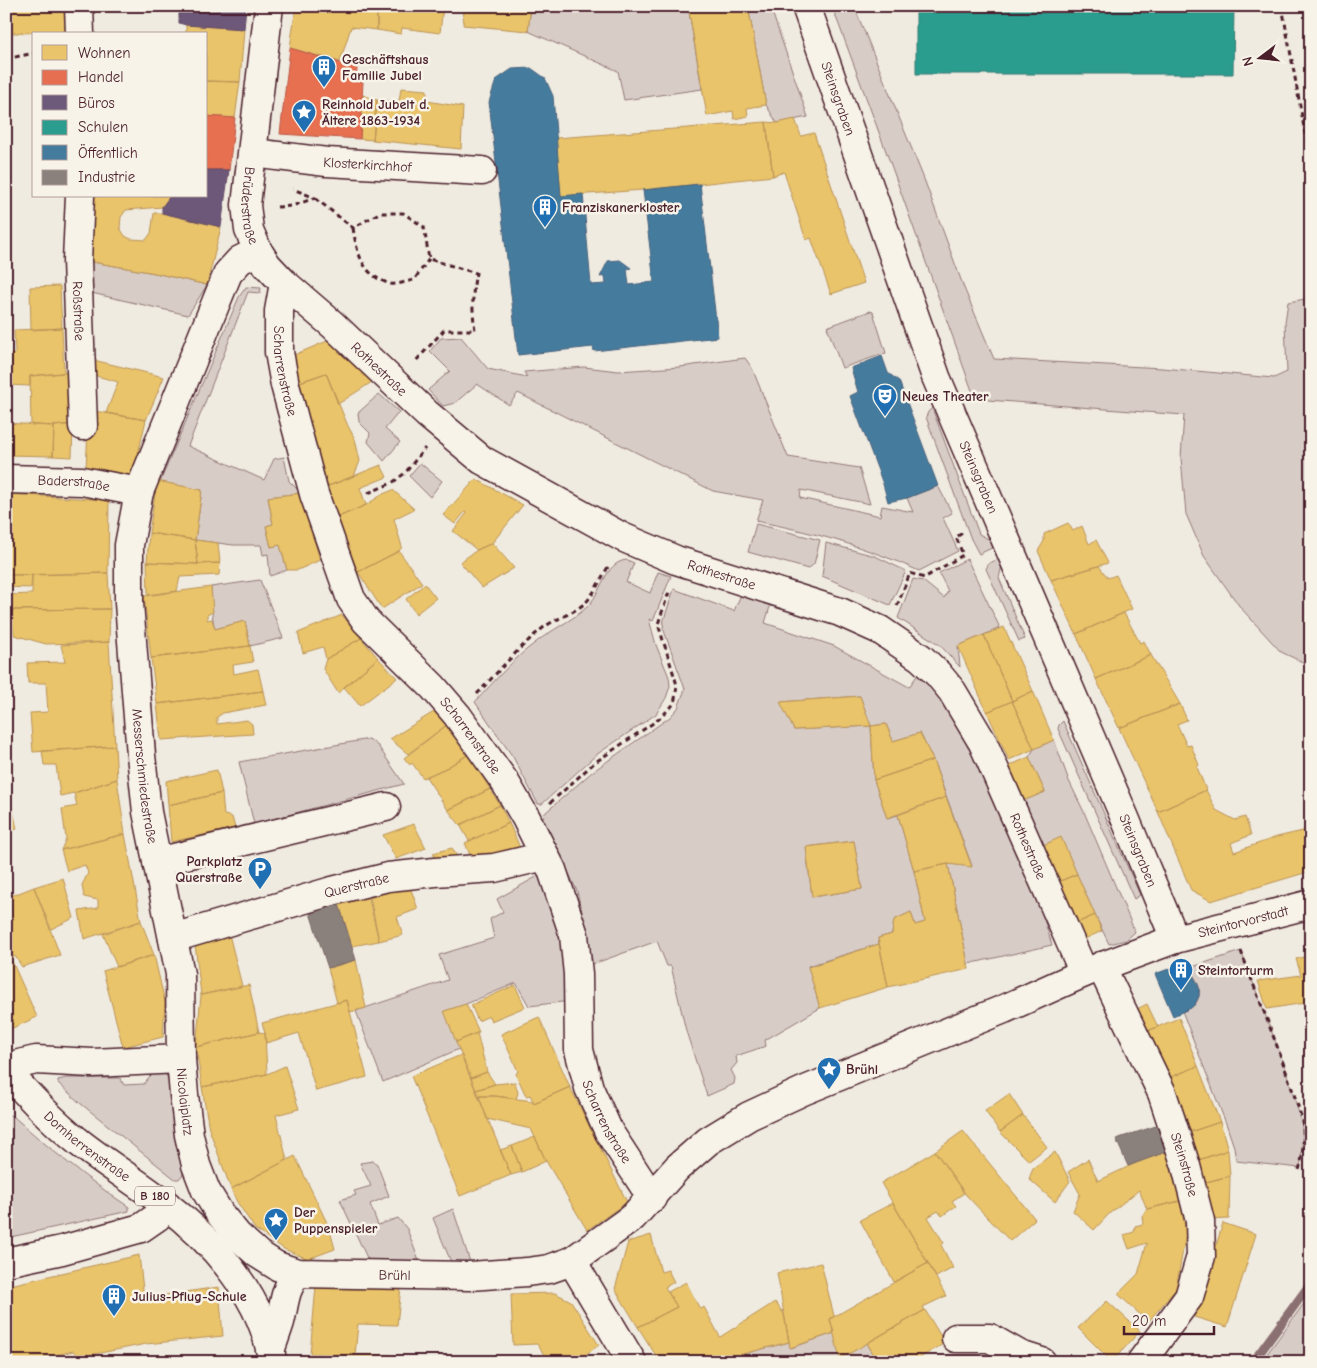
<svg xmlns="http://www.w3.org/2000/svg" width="1317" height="1368" viewBox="0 0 1317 1368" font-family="'Comic Neue',sans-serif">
<rect width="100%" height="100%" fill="#f0ebe0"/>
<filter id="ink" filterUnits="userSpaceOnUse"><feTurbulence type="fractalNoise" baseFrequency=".02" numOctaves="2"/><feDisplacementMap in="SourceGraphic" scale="10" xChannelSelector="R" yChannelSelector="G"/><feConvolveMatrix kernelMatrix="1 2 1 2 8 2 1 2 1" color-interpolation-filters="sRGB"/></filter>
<g filter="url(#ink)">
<!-- green -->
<path fill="#d8cdc6" stroke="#917678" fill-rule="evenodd" d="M531,6H688L702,89L624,100L618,71L528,31Z
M748,6H770L808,117L777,123L766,105Z
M832,6H854L924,179L964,288L994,359L1162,368L1274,378L1287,372L1285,322L1288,302L1311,298V666L1281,652L1240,607L1204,556L1186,514L1181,458L1184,415L975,399L890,162Z
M87,261L155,273L207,285L188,315L87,292Z
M246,287L261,288L260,293L248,292L188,446L264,480L274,459L284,457L289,481L301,493L268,497L273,524L266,526L271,547L280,545L287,570L270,576L268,554L263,555L261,545H233L195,540L202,490L160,482L239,297Z
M870,311L873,312L886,353L842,368L827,327Z
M461,337L488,369L527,377L524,372L584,367L618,371L680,367L745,358L752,368L788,457L859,468L870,504L801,490L800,498L880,516L882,506L913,512L907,498L938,486L952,513L943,518L958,551L919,571C867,547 813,532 756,521L763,500L713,491L518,393L509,405L477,384L455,403L443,406L428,390L450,371L430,351L441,338Z
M379,394L399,412L385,429L400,442L384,461L368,442L370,433L359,422L358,413Z
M932,408L979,534L994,542L996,546L979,554L971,539L926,417L928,412Z
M420,463L442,481L430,497L409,476Z
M756,524L820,540L814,564L808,569L748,552Z
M826,543L875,556L906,571L890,605L822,576Z
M1002,558L1003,561L999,578L1025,639L1019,641L986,569L989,563Z
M967,559L1000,628L958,646L960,667L940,645L898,618L913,579L923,581L944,598L948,591L939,573Z
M627,560L634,563L626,582L650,593L658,572L671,576L653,621L649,619L656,645L669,677L670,686L666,698L656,714L596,755L542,804H538L513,757L475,702C494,682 513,659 535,643C551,630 571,621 586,608C602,594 604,562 627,560Z
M260,580L283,638L250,646L245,621L215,629C211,616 212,601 211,587Z
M674,589L734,611L743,590L772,600L765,623L834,646L909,687L921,670L935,686L980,769L1030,874L1052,945L968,964L948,864L972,866L933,760L920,733L893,741L886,724L871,726L874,780L887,818L898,815L914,871L925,922L915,925L911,912L894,920L892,934L878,938L879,944L808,966L820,1008L765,1040L766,1046L736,1056L737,1063L731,1070L735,1078L734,1084L707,1096L686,1031L671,966H667L657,941L593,964L577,891L552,837L542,819L545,813L592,772L670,717L678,708L685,689L663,628L664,619ZM860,696L871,726L794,730L781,702ZM854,841L862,889L812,897L806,847Z
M1063,721L1140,895L1134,899L1058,729L1059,725Z
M369,739L378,746L404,784L254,824L239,762Z
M1054,740L1069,781L1084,812L1135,932L1126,940L1109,944L1095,915L1061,838L1037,848L1018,803L1045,792L1029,757L1034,749Z
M538,876L547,892L567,951L570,1001L529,1006L516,983L466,1004L445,1011L459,1049L383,1082L356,1011L448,980L439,955L494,938L490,919L503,912L497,899Z
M1241,951L1284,1064L1301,1120C1304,1136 1302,1152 1300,1168L1236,1161L1234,1147L1227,1126L1182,1011C1187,1009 1193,1008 1196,1003C1204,991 1197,976 1186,969Z
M161,1071L167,1076L174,1110L183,1174L179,1179H175L80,1103L58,1083V1080L66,1078H120L124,1085L144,1084C149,1076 152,1073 161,1071Z
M7,1114L14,1117C51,1150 88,1180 129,1207V1211L6,1238Z
M373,1161L377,1164L389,1196L370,1204L378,1225L398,1218L407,1229L419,1261L368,1260L340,1200L356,1195L354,1191L371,1186L360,1163Z
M453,1209L470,1262L459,1264L451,1262L433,1218Z
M1311,1294V1362H1261Z
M834,1333L867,1343L878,1362H727L743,1354L789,1342L791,1348Z"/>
<!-- homes -->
<path fill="#e9c46a" stroke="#b99257" d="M6,6H68V32L14,33L6,36Z
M296,6H357L377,11V30L351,27L340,62L290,48Z
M377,6H443L440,33L402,28L401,34L377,30Z
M464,6H531L528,31L463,25Z
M688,6H748L766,105L747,108L748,116L734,119L733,111L707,116Z
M186,25L244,29L240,82L206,81V34H186Z
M206,81L240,82L235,118L206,116Z
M401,88L427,90V101L463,107L461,149L373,140L377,100L399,101Z
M363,95L377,100L373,140L360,139Z
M795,119L801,136L814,133L864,283L831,294L811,238L806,240L784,172L773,176L766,122L777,123Z
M766,122L773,176L643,190L561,196L556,138Z
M89,196H170L162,207L126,210L121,217L120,228L125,236L131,239L146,240L151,233L154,213H162L221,227L207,285L155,273L87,261Z
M60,286L62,328L31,330L30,287Z
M62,328L64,373L30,376V386L6,385V355L15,354L14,330Z
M332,339L375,380L338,404L326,373L294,384L289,357Z
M89,359L164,377L146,420L106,413L118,382L90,374Z
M71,372L73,424L54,426L31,425L30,376Z
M326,373L348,426L355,439L360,461L354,476L326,487L294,384Z
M89,410L146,420L133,475L86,468Z
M6,423L54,426L53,456L6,455Z
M73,424L72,457L53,456L54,426Z
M381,465L387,477L360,488L366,505L336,518L326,487Z
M476,479L523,505L492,543L477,550L453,531L467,513L465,512L455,524L443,515Z
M157,481L202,490L195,540L149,533Z
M393,490L414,509L394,519L402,547L399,551L358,572L336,518L366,505L383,494Z
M301,493L320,560L298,570H287L280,545L271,547L266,526L273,524L268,497Z
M6,494L109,500L108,573L7,575Z
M1068,523L1073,531L1082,526L1089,544L1096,540L1108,563L1051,580L1038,551L1044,541V534Z
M149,533L195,540L198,564L147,562Z
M195,540L218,543L220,563L198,564Z
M492,543L514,568L482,588L460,562L477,550Z
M399,551L422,583L382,609L358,572Z
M147,562L198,564L220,563L219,575L180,577L177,591L148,595Z
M1099,566L1108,578L1116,575L1132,609L1076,634L1051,580Z
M6,572L7,575H32L31,588L6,587Z
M108,573L110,609L11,610L8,595L32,594V575Z
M425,584L436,598L416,614L406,599Z
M211,587L213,612L207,615V620L212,619L215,629L245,621L250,646L151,658L144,596Z
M110,609L109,642L46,644L14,635L11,610Z
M1124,613L1140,643L1144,641L1151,655L1096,679L1076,634Z
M342,615L361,638L326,659L323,647L303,653L298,633Z
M1004,627L1033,691L1012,701L984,635Z
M984,635L1012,701L987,712L958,646Z
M361,638L378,658L338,693L323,669L326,659Z
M109,642L115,746L33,752L30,713L48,712L46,683H28L27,663L65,662L61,645Z
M250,646L253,662L233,665L234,674L258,669L263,691L157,704L151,658Z
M1151,655L1180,704L1119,728L1096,679Z
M378,658L397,678L360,706L344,687Z
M263,691L266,705L223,713L217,717V724L247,720L252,724L253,734L161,740L157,704Z
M1033,691L1054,740L1034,749L1012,701Z
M860,696L871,726L794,730L780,702Z
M1012,701L1034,749L1009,760L987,712Z
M1180,704L1187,720L1177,724L1187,746L1191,745L1199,765L1197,767L1206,790L1158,812L1119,728Z
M437,710L448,724L408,754L390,739Z
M448,724L469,754L448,767L423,778L412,763L410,765L404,758Z
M886,724L893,741L920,733L933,760L874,780L871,726Z
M115,746L117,779L74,793L60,796L56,765H44L42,751Z
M469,754L490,789L448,810L426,777L448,767Z
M1029,757L1045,792L1018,803L1002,769Z
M933,760L946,797L887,818L874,780Z
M217,770L222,793L168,805L166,781Z
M117,779L125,834L61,850L66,839L62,809L77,806L74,793Z
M6,787L13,811H6Z
M490,789L500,805L460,825L448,810Z
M1206,790L1216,810L1235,820L1245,817L1251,835L1231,843L1234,852L1277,837L1311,829V871L1211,901L1191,890L1158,812Z
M222,793L224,815L232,817L235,828L171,842L168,805Z
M946,797L972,867L948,864L914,871L898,815Z
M500,805L509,823L469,841L460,825Z
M6,811H13L17,829L6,832Z
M509,823L522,852L475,867L465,843Z
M414,824L426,848L396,859L383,835Z
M125,834L141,921L84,939L79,911L98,908V900L84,897L82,885L88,873L85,865L67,871L61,850Z
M1061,837L1077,874L1053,884L1037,848Z
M854,841L862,889L812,897L806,847Z
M452,848L461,863L440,867L433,853Z
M948,864L969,969L888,987L878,938L892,934L894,920L911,912L915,925L925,922L914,871Z
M1077,874L1095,915L1070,926L1053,884Z
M63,878L74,918L51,929L34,887Z
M409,884L418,909L397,917L403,935L379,941L370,898Z
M34,887L60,955L22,967L15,956L6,962V898Z
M367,891L379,941L352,946L337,898Z
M1095,915L1102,931L1078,942L1070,926Z
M141,921L154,955L117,967L103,934Z
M229,934L242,986L201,995L195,944Z
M879,944L888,987L820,1008L808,967Z
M154,955L165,1002L163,1037L123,1047L103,971Z
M1311,955V1002L1267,1009L1258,981L1301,975L1296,959Z
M11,959L37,1017L6,1031V962Z
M356,960L366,1008L350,1012L347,1000L337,1003L328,968Z
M249,985L259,1032L196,1047L201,995Z
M515,985L525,1007L491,1021L489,1016L478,1021L471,1005Z
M347,1000L367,1077L316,1091L299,1033L266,1043L265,1033L262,1023Z
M466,1004L479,1032L456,1042L444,1011Z
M1147,1004L1158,1027L1145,1032L1135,1010Z
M539,1017L570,1087L534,1103L530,1095L526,1096L516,1074L518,1071L501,1034Z
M1179,1018L1198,1066L1164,1080L1145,1032Z
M259,1032L265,1033L267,1074L202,1087L196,1047Z
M477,1033L487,1072L471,1078L456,1042Z
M461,1055L511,1175L460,1196L411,1076Z
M285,1066L299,1109L276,1115L287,1160L231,1189L209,1129L202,1087L267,1074Z
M1198,1066L1220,1122L1184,1134L1164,1080Z
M487,1072L495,1084L476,1090L471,1078Z
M515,1082L518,1093L516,1099L495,1096H479L476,1090L495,1084Z
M570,1087L627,1202L587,1230L546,1161L531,1129L487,1119L479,1096H495L533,1101L534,1103Z
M1009,1094L1023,1115L1000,1132L985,1111Z
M1023,1115L1047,1147L1029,1161L1000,1132Z
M1220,1122L1228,1150L1193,1162L1184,1134Z
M963,1131L1035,1219L1010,1241L966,1195L935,1151Z
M535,1137L546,1161L522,1172L512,1146Z
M512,1146L522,1172L511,1175L500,1150Z
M1228,1150L1230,1176L1198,1184L1193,1162Z
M935,1151L964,1193L952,1201L956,1206L942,1216L938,1211L928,1217L944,1243L941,1245L953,1268L936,1277L881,1183Z
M1055,1152L1070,1181L1055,1202L1029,1179L1033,1168Z
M1166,1152L1180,1201L1147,1209L1139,1190L1110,1213L1094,1230L1073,1211L1080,1194L1068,1172L1088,1159L1098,1181L1140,1161Z
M295,1156L329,1227L335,1249L308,1259L284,1249L255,1229L237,1202L231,1189Z
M1230,1176L1229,1219L1208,1220L1198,1184Z
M1180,1201L1186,1233L1176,1289L1148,1322L1118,1294L1138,1274L1147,1243L1129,1249L1124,1235L1134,1232L1135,1226L1143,1224L1142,1216L1147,1209Z
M893,1203L928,1263L894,1282L860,1220Z
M1223,1223L1256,1234L1227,1327L1194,1317Z
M651,1235L661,1272L668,1270L674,1282L665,1287L677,1307L638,1327L615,1289L628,1242Z
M139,1255L144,1298L219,1287L223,1336L146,1344L80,1357L73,1351L40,1359V1362H6V1286Z
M821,1263L834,1316L830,1319L834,1333L790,1348L777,1273Z
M928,1263L946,1296L923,1307L925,1310L840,1359L830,1319Z
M686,1282L700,1309L704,1307L720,1337L775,1302L784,1314L789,1342L743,1354L727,1362H660L638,1327L677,1307L668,1292Z
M316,1286L401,1287L397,1325L358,1324L355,1355L310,1354Z
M555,1293L571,1301L599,1345L575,1362H549L537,1344L513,1345L511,1294Z
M1107,1301L1140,1331L1112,1362L1078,1328Z
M925,1310L945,1343L913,1362H878L867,1343Z
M310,1354L355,1355H391V1362H310Z"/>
<!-- shops -->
<path fill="#e76f51" stroke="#b85746" d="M290,48L357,68L356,81L363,82L360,139L280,134Z
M206,116L235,118L229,170H206Z"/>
<!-- offices -->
<path fill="#6d597a" stroke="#624862" d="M179,6H246L244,29L186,25L179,23Z
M206,170H229L221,227L162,213V207L170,196H206Z"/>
<!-- schools -->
<path fill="#2a9d8f" stroke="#347771" d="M916,6H1234L1233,74H916Z"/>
<!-- public -->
<path fill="#457b9d" stroke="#465f7b" d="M531,68L545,78L553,96L561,196L583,194L591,285L606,284L605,276L600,277L608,261L620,260L631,268L627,269L629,285L654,282L643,190L700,184L718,337L594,351L593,347L518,355L489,102L496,80L512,69Z
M882,356L888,373L899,381L938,486L907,498L888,502L883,484L850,396L858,392L851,368Z
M1174,967L1186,969L1192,973L1199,987V996L1195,1004L1191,1008L1173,1016L1155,974Z"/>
<!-- industry -->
<path fill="#8a817c" stroke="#776464" d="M338,901L356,960L328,968L309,910Z
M1159,1125L1166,1152L1128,1166L1116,1139Z"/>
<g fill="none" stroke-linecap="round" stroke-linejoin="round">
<!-- stream -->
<path stroke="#8b6f72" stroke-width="9" d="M1253,1362L1311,1283"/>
<defs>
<g id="minor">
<path d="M79,6L80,34"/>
<path id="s1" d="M269,6L246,205L249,230L258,251L267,265L284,283L333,325L427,414L482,460L622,537L676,560L840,612L880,630L921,658L938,674L952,691L983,743L1084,973"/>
<path id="s2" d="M806,6L936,377L1125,818L1175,939"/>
<path id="s3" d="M253,153L327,162L482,171"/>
<path id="s4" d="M80,196L77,260L83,426"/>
<path id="s5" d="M258,251L240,260L228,273L139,492L129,545V603L141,755L147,812L180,974L181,1059L184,1095L189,1135L196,1165L206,1191L220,1214L238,1236L258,1254L277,1266L297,1273L470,1276L527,1272L549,1269L572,1261L633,1217L677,1168L708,1141L749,1116L803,1091L1004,1009L1084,973L1175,939L1311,904"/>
<path id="s6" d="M284,283L279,311V352L285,385L314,494L351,599L366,621L433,687L457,715L505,782L526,818L552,870L574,935L578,974L579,1050L589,1088L609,1132L652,1198"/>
<path id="s7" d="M6,479L82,481L139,492"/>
<path d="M157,862L386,807"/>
<path id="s8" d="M173,938L332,891L388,877L435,872L494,868L545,856"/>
<path id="s9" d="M1101,966L1162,1093L1186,1166L1200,1221L1201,1256L1189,1297L1141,1362"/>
<path d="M6,1067L36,1060L92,1063L181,1059"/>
<path d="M572,1261L632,1362"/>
<path d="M6,1262L62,1250L141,1228L157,1217L167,1205"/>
<path d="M956,1338H990L1020,1355L1042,1362"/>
<path d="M271,1348C274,1340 277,1331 280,1322C285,1302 284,1290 297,1273"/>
</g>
<g id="major">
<path id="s10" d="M6,1071C29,1096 52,1121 80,1143C108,1165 138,1183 166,1205C213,1241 266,1301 272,1362"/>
</g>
</defs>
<!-- minor casing -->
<use href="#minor" stroke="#4a1f2b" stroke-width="31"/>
<!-- major casing -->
<use href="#major" stroke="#4a1f2b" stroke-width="31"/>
<!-- path -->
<path stroke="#4a1f2b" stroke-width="3" stroke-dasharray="5 4" stroke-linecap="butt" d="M1282,6L1311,166
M6,59L34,53
M315,198L353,228L379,213H403L424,227L429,259L476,273C472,292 472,310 475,330H444L415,362
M277,207L292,206L315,198L293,189
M353,228C357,253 362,276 391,284C397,285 408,281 414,280L429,259
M368,493L392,483L405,473L425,448
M897,606L910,573L924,578L963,555L956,537L964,532
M477,694C498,672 519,647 543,628C556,618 576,613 588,600C595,592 603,574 610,564
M550,803L594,763L659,719L672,706L675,699L677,685L658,624L670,589
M1241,951C1257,995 1275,1038 1290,1083C1295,1098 1301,1112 1303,1127C1304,1142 1303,1159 1298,1173"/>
<!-- minor -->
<use href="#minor" stroke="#f7f3e8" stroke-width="28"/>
<!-- major -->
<use href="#major" stroke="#f7f3e8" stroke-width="28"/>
</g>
</g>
<!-- icons -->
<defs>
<symbol id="building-pin" viewBox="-11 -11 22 30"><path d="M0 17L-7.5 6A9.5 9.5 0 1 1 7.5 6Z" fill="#1f6fb2" stroke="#f7f3e8"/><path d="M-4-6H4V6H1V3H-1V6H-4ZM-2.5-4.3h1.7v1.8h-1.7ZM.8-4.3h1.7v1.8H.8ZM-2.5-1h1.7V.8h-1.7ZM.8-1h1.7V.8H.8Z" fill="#fff"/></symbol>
<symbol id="sight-pin" viewBox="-11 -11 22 30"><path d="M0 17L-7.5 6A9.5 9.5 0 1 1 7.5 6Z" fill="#1f6fb2" stroke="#f7f3e8"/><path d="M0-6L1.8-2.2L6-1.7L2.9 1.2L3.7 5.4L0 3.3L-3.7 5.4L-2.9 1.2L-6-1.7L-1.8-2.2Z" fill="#fff"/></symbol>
<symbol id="theatre-pin" viewBox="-11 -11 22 30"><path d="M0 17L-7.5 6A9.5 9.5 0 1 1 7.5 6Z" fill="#1f6fb2" stroke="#f7f3e8"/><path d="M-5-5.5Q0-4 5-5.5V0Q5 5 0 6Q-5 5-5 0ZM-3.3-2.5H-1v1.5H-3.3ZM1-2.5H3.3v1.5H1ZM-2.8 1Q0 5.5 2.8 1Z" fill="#fff"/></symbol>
<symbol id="parking-pin" viewBox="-11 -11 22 30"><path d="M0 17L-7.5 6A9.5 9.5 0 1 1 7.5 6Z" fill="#1f6fb2" stroke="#f7f3e8"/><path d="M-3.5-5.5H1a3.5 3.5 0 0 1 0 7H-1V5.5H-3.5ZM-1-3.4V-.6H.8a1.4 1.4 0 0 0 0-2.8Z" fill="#fff"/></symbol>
</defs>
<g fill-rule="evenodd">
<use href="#building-pin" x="310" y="53" width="28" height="38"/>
<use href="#sight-pin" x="290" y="98" width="28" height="38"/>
<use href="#building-pin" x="531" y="193" width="28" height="38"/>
<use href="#theatre-pin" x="871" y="382" width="28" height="38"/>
<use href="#parking-pin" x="246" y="855" width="28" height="38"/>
<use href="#building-pin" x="1167" y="956" width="28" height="38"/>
<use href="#sight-pin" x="815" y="1055" width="28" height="38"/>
<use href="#sight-pin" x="262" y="1206" width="28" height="38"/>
<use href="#building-pin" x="100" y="1282" width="28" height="38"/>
</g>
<g text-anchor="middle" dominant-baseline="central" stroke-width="5" stroke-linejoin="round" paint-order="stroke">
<!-- shield labels -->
<rect fill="#f7f3e8" stroke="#7e5f64" stroke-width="1" x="135" y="1186.5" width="40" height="19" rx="4"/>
<g font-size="12" font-weight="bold" fill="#4a1f2b">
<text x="155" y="1196">B 180</text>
</g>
<!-- poi labels -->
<g font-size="14" font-weight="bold" fill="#4a1f2b" stroke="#f7f3e8" text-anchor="start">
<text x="342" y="59">Geschäftshaus<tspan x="342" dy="16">Familie Jubel</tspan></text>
<text x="322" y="104">Reinhold Jubelt d.<tspan x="322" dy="16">Ältere 1863-1934</tspan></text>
<text x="562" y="207">Franziskanerkloster</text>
<text x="902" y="396">Neues Theater</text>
<text x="242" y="861" text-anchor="end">Parkplatz<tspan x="242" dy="16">Querstraße</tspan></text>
<text x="1198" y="970">Steintorturm</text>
<text x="846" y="1069">Brühl</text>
<text x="294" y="1212">Der<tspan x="294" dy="16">Puppenspieler</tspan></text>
<text x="132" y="1296">Julius-Pflug-Schule</text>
</g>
<!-- street labels -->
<g font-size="14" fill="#4a1f2b" stroke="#f7f3e8">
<text stroke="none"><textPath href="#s2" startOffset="98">Steinsgraben</textPath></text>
<text stroke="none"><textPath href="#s3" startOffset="115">Klosterkirchhof</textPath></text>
<text stroke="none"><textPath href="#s1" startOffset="201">Brüderstraße</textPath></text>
<text stroke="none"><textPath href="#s4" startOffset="115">Roßstraße</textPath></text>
<text stroke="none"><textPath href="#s1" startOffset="418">Rothestraße</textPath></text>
<text stroke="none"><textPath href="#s6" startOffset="89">Scharrenstraße</textPath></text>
<text stroke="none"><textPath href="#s2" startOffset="502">Steinsgraben</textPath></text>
<text stroke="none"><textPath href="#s7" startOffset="68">Baderstraße</textPath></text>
<text stroke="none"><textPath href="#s1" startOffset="822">Rothestraße</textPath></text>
<text stroke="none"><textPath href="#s6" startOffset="509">Scharrenstraße</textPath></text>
<text stroke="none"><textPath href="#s5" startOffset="560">Messerschmiedestraße</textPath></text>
<text stroke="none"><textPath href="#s1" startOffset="1258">Rothestraße</textPath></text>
<text stroke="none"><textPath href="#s2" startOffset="908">Steinsgraben</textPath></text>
<text stroke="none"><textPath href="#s8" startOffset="191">Querstraße</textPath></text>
<text stroke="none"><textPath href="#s5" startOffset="2146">Steintorvorstadt</textPath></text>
<text stroke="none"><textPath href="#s5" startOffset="889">Nicolaiplatz</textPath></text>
<text stroke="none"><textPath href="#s6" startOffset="928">Scharrenstraße</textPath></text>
<text stroke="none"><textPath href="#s10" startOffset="111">Domherrenstraße</textPath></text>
<text stroke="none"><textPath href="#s9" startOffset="216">Steinstraße</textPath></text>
<text stroke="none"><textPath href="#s5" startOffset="1205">Brühl</textPath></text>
</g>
</g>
<!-- margin -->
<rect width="1317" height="1368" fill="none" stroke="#f7f3e8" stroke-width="25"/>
<rect x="12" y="12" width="1292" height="1343" fill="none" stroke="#4a1f2b" stroke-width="2" filter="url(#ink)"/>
<!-- legend -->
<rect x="32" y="32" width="175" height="165" fill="#f7f3e8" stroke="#b29e9c"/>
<rect x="42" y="45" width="25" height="15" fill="#e9c46a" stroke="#b29e9c"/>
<text x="78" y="58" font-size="15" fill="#4a1f2b">Wohnen</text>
<rect x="42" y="70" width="25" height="15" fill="#e76f51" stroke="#b29e9c"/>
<text x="78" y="82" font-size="15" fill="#4a1f2b">Handel</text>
<rect x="42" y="95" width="25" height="15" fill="#6d597a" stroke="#b29e9c"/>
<text x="78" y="108" font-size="15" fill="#4a1f2b">Büros</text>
<rect x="42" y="120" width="25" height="15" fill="#2a9d8f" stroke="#b29e9c"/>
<text x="78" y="132" font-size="15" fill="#4a1f2b">Schulen</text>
<rect x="42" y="145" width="25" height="15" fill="#457b9d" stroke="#b29e9c"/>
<text x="78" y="158" font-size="15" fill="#4a1f2b">Öffentlich</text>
<rect x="42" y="170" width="25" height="15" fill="#8a817c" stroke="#b29e9c"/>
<text x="78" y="182" font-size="15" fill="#4a1f2b">Industrie</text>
<!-- north arrow -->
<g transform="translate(1260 58) rotate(254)" stroke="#f7f3e8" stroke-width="4" paint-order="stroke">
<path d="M0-4L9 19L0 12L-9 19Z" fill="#4a1f2b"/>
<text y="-8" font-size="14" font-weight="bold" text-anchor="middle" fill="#4a1f2b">N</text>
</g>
<!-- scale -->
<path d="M1124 1326v8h90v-8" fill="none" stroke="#4a1f2b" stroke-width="2.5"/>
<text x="1132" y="1326" font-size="15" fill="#4a1f2b" stroke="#f7f3e8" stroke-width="4" paint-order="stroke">20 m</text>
</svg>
